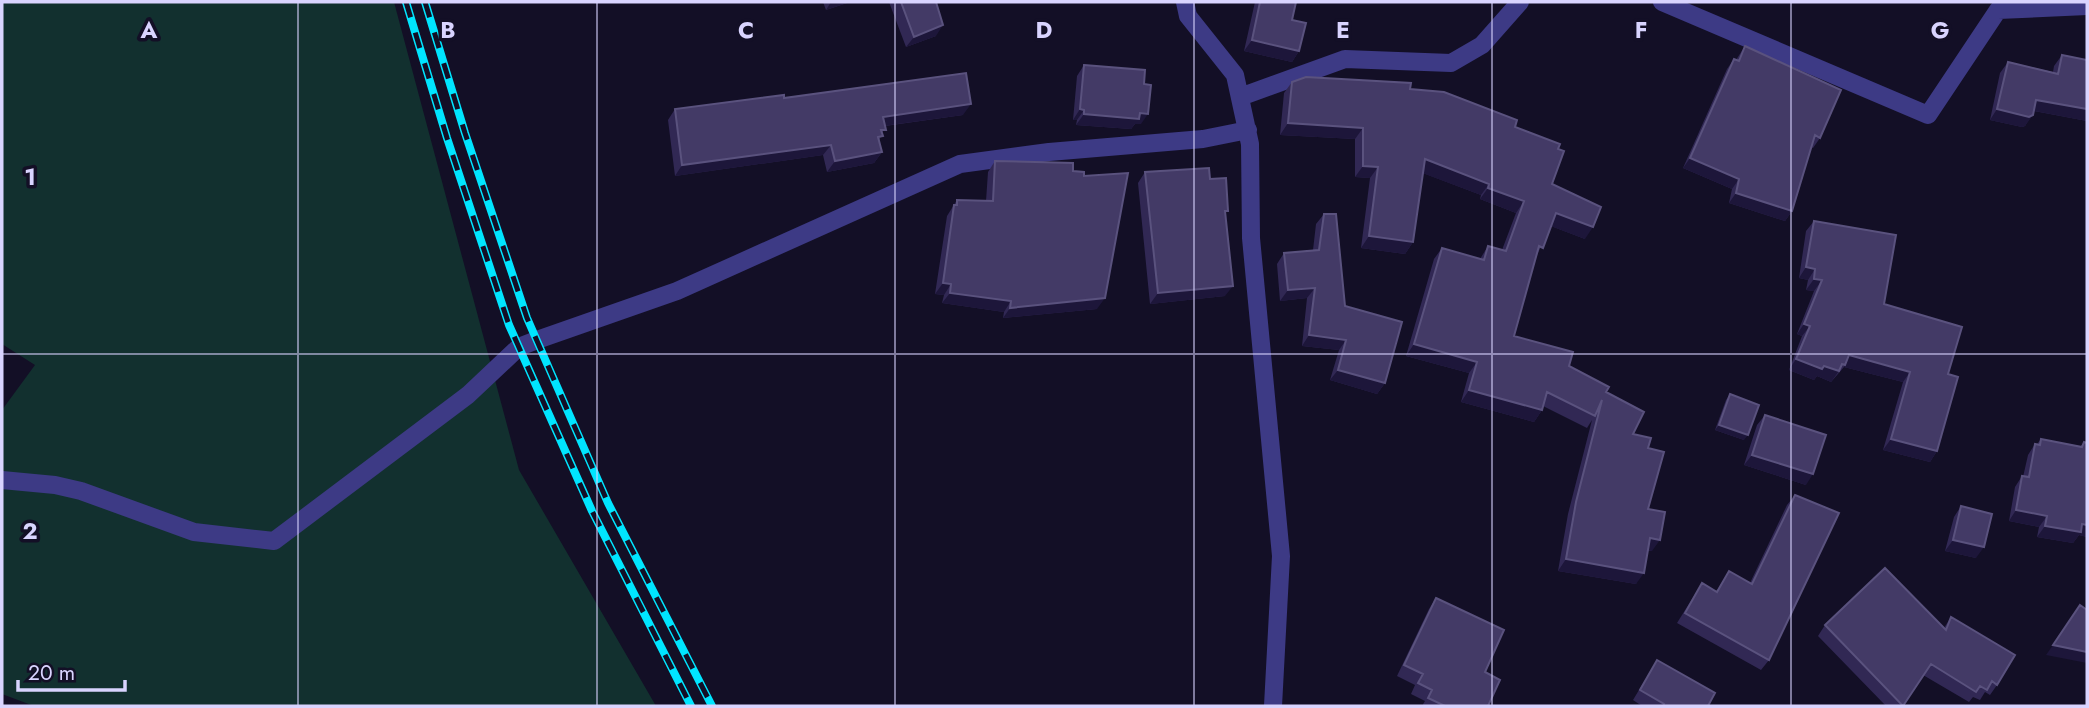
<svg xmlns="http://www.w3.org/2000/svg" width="2089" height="708" viewBox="0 0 2089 708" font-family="Jost,sans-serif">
<rect width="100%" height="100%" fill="#130f26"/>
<!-- green -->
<path fill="#12302f" d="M2,2H394L519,470L656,706H34L2,694V410L35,365L2,344Z"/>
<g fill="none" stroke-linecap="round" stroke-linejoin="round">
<!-- street -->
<path stroke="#3d3a85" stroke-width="18" d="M1185,2L1188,16L1235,75L1250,144L1251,238L1281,556L1273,706
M1662,2L1928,115L1998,10L2087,6
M1240,97L1345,59L1451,63L1482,45L1520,2
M2,480L55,485L81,491L194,532L274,541L468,395L519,347L537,340L677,291L960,164L1049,152L1203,139L1248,130"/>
<defs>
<path id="rail" d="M406,2L447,138L509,325L592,511L691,706
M425,2L465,133L527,318L608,503L712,706"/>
</defs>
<!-- rail casing -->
<use href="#rail" stroke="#00e5ff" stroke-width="8"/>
<!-- rail -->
<use href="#rail" stroke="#130f26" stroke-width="5" stroke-dasharray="16" stroke-linecap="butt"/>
</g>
<!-- wall -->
<path fill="#312854" d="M823,2H850L826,10Z
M889,2H936V36L906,47Z
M1255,2H1296L1292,20L1299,51L1292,62L1244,51Z
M1745,46L1820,138L1813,148L1811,147L1792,211L1785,221L1729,203L1732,189L1683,168L1727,69L1734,59L1736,60Z
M2062,55L2087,121L2034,111L2025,126L2022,127L1990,120L2000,73L2008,62L2053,72L2054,66Z
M1084,65L1141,124H1135L1131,129L1076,125L1077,120H1073L1077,76Z
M1292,82L1410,89L1515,127L1558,149L1552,184L1585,239L1551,226L1536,257L1514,336L1569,366L1606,392L1633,434L1648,448V509L1652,551H1648L1636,584L1558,571L1568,514L1592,420L1587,428L1543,406L1542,410L1534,422L1461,402L1469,373L1406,356L1434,259L1442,248L1480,259L1488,246L1502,250L1516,213L1480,199L1481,195L1423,173L1413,242L1405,254L1361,248L1370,178L1355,177V139L1280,135L1284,93Z
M784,98L963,115L885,126L879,141L882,152L874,163L827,172L823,155L675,176L668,120L675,109Z
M995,161L1073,171L1084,176L1097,309L1003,318L1004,312L942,303L944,295L935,294L947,216L957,200L986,201L988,172Z
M1145,172L1210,179L1225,215V296L1150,304L1138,183Z
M1324,214L1345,306L1385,383L1377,394L1330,380L1339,350L1302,346L1307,298L1280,301L1277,264L1284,253L1313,250L1316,224Z
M1814,221L1884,304L1948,374L1937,451L1930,462L1883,450L1903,382L1844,367L1831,382L1817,376L1814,380L1789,370L1802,336L1797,334L1814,291L1806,290L1808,280L1799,278L1806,231Z
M1730,394L1744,440L1715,430L1726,400Z
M1765,415L1806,485L1744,465L1757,425Z
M2041,439L2080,447L2084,442L2087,443V537L2079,535L2073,543L2037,537L2039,527L2009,521L2015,487L2022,476L2023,477L2028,455L2035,444H2037Z
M1795,495L1769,660L1761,670L1677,623L1702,583L1716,592L1729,571L1750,583L1787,505Z
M1961,506L1976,558L1945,551L1954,517Z
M1436,598L1485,672L1488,706H1422L1425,701L1411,694L1415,685L1397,676L1429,609Z
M1951,617L1997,685L1990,695L1985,692L1980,700L1973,697L1969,702L1923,675L1903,706H1886L1818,636L1825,625L1944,628Z
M1657,660L1708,706H1642L1633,700Z"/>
<!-- shaded-wall -->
<path fill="#1d163a" d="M831,2H850L826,10Z
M943,25L936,36L906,47L914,37Z
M1252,40L1299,51L1292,62L1244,51Z
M2036,100L2087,109V121L2029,110Z
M971,104L963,115L876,127L883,117Z
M1080,109L1084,110L1077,120H1073Z
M1997,109L2033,115L2025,126L2022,127L1990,120Z
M1084,114L1140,113L1148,114L1141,124H1135L1131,129L1076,125Z
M1288,123L1363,128L1355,139L1280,135Z
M831,145L823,155L675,176L682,165Z
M882,152L874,163L827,172L835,161Z
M1690,158L1739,179L1732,189L1683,168Z
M1425,159L1489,184L1481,195L1417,171Z
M1363,166L1378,167L1370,178L1355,177Z
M1488,188L1524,201L1516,213L1480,199Z
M1736,193L1792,211L1785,221L1729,203Z
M1556,213L1593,227L1585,239L1548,225Z
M1369,236L1413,242L1405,254L1361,248Z
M1806,267L1815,269L1808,280L1799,278Z
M1814,279L1822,280L1814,291L1806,290Z
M943,283L951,284L944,295L935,294Z
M1233,286L1225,296L1150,304L1158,293Z
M1315,288L1307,298L1280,301L1288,290Z
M950,293L1011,301L1004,312L942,303Z
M1105,298L1097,309L1003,318L1010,308Z
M1804,324L1810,326L1802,336L1797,334Z
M1309,335L1346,340L1339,350L1302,346Z
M1414,344L1477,362L1469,373L1406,356Z
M1849,355L1910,372L1903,382L1844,367Z
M1796,359L1824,366L1839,371L1831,382L1817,376L1814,380L1789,370Z
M1338,370L1385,383L1377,394L1330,380Z
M1469,390L1542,410L1534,422L1461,402Z
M1719,425L1748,435L1744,440L1715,430Z
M1891,439L1937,451L1930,462L1883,450Z
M1752,455L1813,474L1806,485L1744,465Z
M2016,510L2047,516L2039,527L2009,521Z
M2082,524L2087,525V537L2079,535L2073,543L2037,537L2045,526Z
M1650,538L1660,540L1652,551L1642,550Z
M1953,540L1984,547L1976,558L1945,551Z
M1566,559L1644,573L1636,584L1558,571Z
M2053,645L2087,652V663L2046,655Z"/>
<!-- building -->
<path fill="#433a66" stroke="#5a527e" stroke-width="2" d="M901,2H936L943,25L914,37Z
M1260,2H1296L1292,20L1306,23L1299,51L1252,40Z
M1745,46L1841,90L1820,138L1815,135L1792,211L1736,193L1739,179L1690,158L1734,59L1739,61Z
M2062,55L2087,60V109L2036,100L2033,115L2029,117L1997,109L2008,62L2058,74Z
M1084,65L1145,70L1144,84L1151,85L1148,114L1140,113L1139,119L1084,114V110L1080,109Z
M966,73L971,104L883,117L886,130H881L883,136L878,137L882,152L835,161L831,145L682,165L675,109L784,95V98Z
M1306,77L1411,83L1410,89L1444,92L1517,120L1515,127L1560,144L1558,149L1564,151L1552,184L1601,207L1593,227L1556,213L1543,248L1539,246L1514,336L1573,352L1569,366L1609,387L1606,392L1644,412L1633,434L1651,438L1648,448L1664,452L1648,509L1665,512L1660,540L1650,538L1644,573L1566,559L1576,502L1602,400L1595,416L1547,392L1542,410L1469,390L1477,362L1414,344L1442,248L1484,260L1488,246L1506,251L1524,201L1488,188L1489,184L1425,159L1413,242L1369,236L1378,167L1363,166V128L1288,123L1292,82Z
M995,161L1073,163V171L1084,172V176L1128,173L1105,298L1010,308L1011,301L950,293L951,284L943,283L954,205H957V200L993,201Z
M1209,168L1210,179L1226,178L1228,211H1225L1233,286L1158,293L1145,172Z
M1324,214H1336L1345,306L1402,322L1385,383L1338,370L1346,340L1309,335L1315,288L1288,290L1284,253L1319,250Z
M1814,221L1896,235L1884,304L1962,327L1948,374L1958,377L1937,451L1891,439L1910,372L1849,355L1845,365L1842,364L1839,371L1824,366L1822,369L1796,359L1810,326L1804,324L1822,280L1814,279L1815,269L1806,267Z
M1730,394L1759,405L1748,435L1719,425Z
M1765,415L1826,435L1813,474L1752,455Z
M2041,439L2082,447L2084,442L2087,443V525L2082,524L2081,532L2045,526L2047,516L2016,510L2022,476L2029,477L2035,444L2040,445Z
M1795,495L1839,513L1769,660L1685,613L1702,583L1717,592L1729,571L1752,584Z
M1961,506L1992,514L1984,547L1953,540Z
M1885,568L1946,630L1951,617L2015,655L1997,685L1992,681L1987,690L1980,686L1976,692L1931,664L1903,706L1825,625Z
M1436,598L1504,630L1485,672L1500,680L1488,706H1445L1428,698L1432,690L1418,683L1423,674L1404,665Z
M2080,605L2087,610V652L2053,645Z
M1657,660L1715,693L1708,706H1663L1664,704L1640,690Z"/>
<!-- grid -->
<path fill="none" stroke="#d9d4ff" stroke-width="2" stroke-opacity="0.55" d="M298,2V706M597,2V706M895,2V706M1194,2V706M1492,2V706M1791,2V706M2,354H2087"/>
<g font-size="23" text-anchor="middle" font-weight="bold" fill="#d9d4ff" stroke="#130f26" stroke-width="7" stroke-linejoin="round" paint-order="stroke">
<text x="149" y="38">A</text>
<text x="448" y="38">B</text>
<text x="746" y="38">C</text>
<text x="1044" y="38">D</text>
<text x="1343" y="38">E</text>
<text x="1641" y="38">F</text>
<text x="1940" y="38">G</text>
<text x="30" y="185">1</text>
<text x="30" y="539">2</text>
</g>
<!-- border -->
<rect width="2089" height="708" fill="none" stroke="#d9d4ff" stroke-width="7"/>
<!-- scale -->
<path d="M18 680v10h107v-10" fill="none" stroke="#d9d4ff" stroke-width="3.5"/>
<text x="28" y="680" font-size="21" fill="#d9d4ff" stroke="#130f26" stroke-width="5" paint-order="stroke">20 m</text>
</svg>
